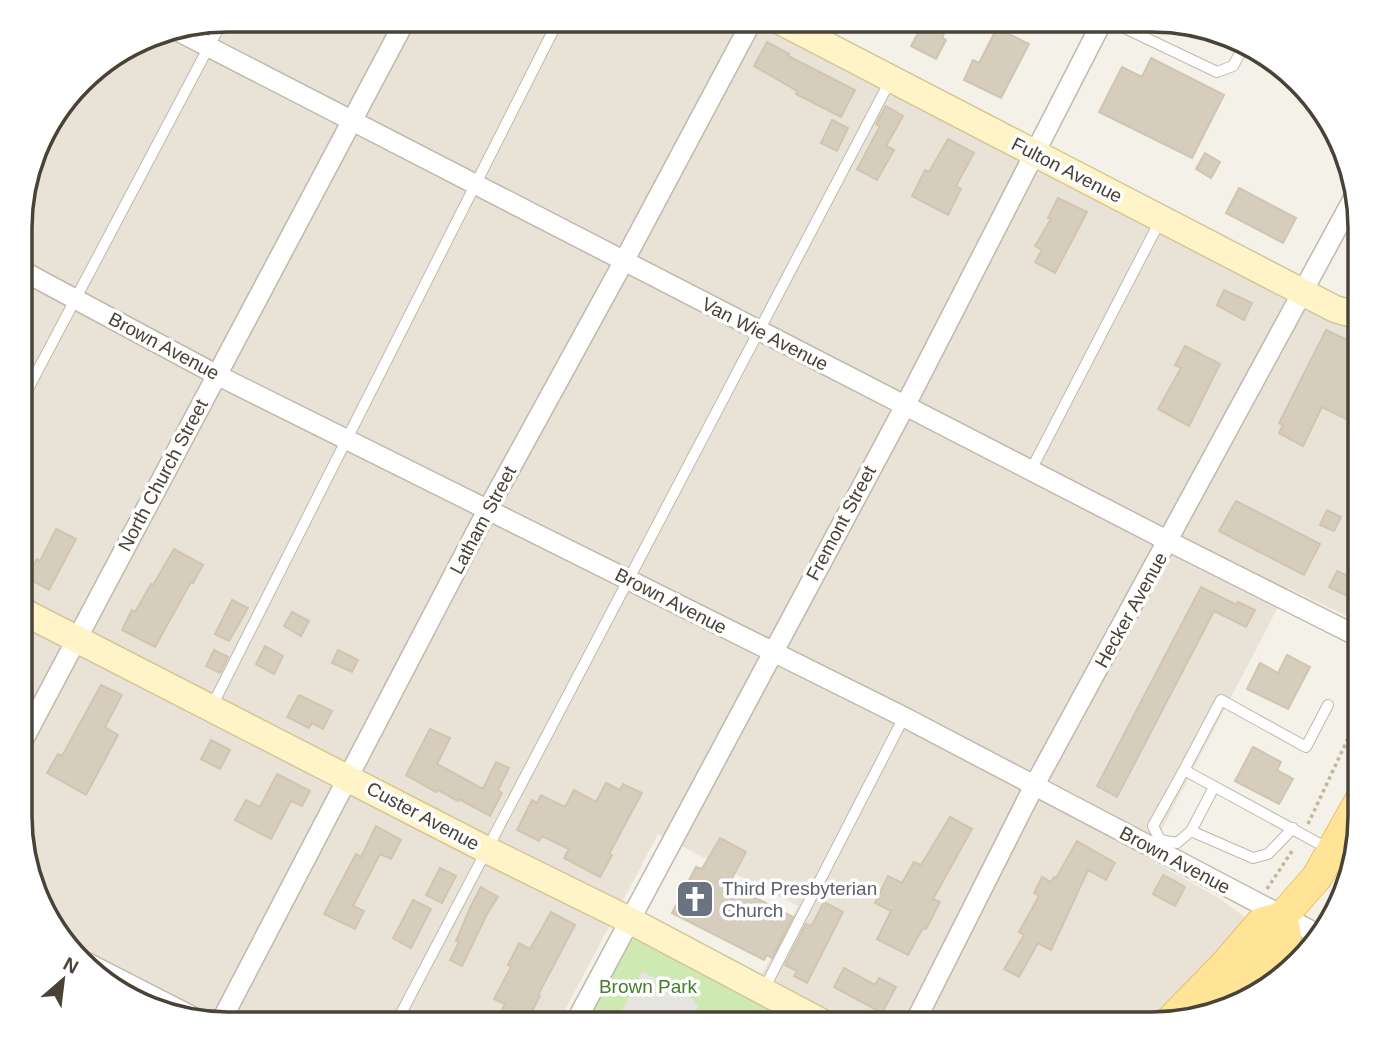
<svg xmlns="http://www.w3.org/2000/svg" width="1379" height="1043" viewBox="0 0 1379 1043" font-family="Helvetica,sans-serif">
<rect width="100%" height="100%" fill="#f4f1e8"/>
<!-- residential -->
<path fill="#e8e3d6" d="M228,19H754L1360,332L1359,598L1349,617L1288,588L1147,858L1219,898L1246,918L1247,923L1157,1022L849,1024L760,978L798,906L658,834L558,1023H214L148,1008L90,972L41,908L20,830L21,200L47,124L90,71L160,30Z"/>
<!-- green -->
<path fill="#cee9b1" d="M633,939H641L804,1024L584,1023L626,943Z"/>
<!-- parking -->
<path fill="#e6e4e0" d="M642,971L694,1000L698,1007L694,1018L700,1024H615Z"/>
<!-- building -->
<path fill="#d6cdbd" stroke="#d1c5b0" stroke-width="2" d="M930,20H938L948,25L942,38L946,40L936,59L911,46L921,28L926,30Z
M997,28L1029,44L1001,98L964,80L973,60L979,63Z
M767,42L789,54L788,56L855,90L841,117L796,94L797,91L754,66Z
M1151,58L1224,95L1192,158L1099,112L1122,67L1142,77Z
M886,106L903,116L886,146L894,150L877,180L857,169L880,126L876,124Z
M832,120L848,128L837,151L821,143Z
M948,139L974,153L956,186L961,189L948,215L912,196L925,170L929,172Z
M1205,153L1220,162L1211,178L1196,169Z
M1239,188L1296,218L1283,243L1226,213Z
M1058,198L1087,212L1055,273L1035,262L1042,250L1035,246L1051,219L1048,218Z
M1224,290L1252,303L1244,320L1217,305Z
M1326,330L1360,346V426L1322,407L1303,446L1279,433L1283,425L1279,423Z
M1185,346L1220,364L1189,426L1158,409L1181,368L1175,365Z
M1236,501L1320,544L1304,575L1219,531Z
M1327,510L1341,517L1334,531L1320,525Z
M56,529L76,539L49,590L20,574V569L24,561L33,566L37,559L40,561Z
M174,549L203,565L193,583L191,582L155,647L122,630L132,610L135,612L151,584L153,585Z
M1337,571L1355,579L1347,596L1329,587Z
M1201,587L1237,605L1238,602L1255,610L1246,627L1214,611L1117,797L1097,786Z
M232,600L248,608L229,641L215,634Z
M292,612L309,621L301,636L284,626Z
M265,646L283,656L274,674L256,664Z
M214,650L228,657L220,673L206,666Z
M338,650L358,660L352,672L332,663Z
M1287,655L1310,667L1288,709L1247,689L1260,663L1278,673Z
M101,685L122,695L105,727L118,735L86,795L47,773L58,754L62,756Z
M299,695L332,711L323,729L312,723L309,728L287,717Z
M430,729L450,738L437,764L483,789L496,762L509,768L498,790L502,793L490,816L459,799L458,801L438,790L436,792L406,775Z
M211,740L230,750L220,769L201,759Z
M1253,747L1281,762L1277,770L1293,779L1279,804L1235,781Z
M277,774L310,791L302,806L291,801L271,839L235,820L246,800L260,807Z
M606,783L620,790L623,784L642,793L609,854L612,855L600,877L564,858L569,849L542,836L539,841L517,830L532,800L537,803L541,795L565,807L574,790L596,802Z
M950,817L972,829L933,899L940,902L926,929L923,928L908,955L877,939L891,911L875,903L888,876L902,883L914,862L921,865Z
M376,826L401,840L391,859L380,854L353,906L364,911L355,929L324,914L356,854L361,857Z
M720,838L746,852L729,884L793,917L772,958L767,955L764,960L672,913L696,867L702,869Z
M1077,841L1115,863L1106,880L1088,870L1051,950L1038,943L1019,977L1004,969L1024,935L1019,932L1039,896L1034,893L1042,877L1051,882L1054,877L1056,878Z
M440,868L456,876L442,903L426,895Z
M1163,875L1185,887L1175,906L1153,894Z
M481,887L498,897L487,914L462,966L450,960L459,942L456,941L471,906Z
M413,900L431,909L411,948L393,938Z
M824,902L843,912L807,983L794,976L797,971L785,965L806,924L811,926L813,923Z
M551,912L575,925L538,995L540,996L526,1023H495L505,1004L494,999L511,967L508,965L519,943L530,949Z
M844,968L875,985L879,978L896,987L882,1013L834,987Z"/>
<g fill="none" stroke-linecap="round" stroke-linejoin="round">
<defs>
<path id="lane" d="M1108,20L1217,72L1233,66L1245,44
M21,402L223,20
M1031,470L1161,219
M1328,705L1306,747L1221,700L1184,770L1329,849
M212,706L559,19
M1214,787L1191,831L1253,858L1268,854L1293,828
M1160,840L1177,843L1191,831
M1156,850L1160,840L1153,826L1184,770
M763,991L904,717
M396,1023L891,79"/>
<path id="street" d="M172,28L1168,541L1359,637
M21,270L217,375L904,717L1319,935
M20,746L406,19
M80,959L199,1020
M220,1023L488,509L624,261L753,19
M575,1023L905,406L1103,20
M914,1024L1034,786L1353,199"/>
<path id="secondary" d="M776,19L1335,309L1360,316
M20,610L487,850L631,921L825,1024"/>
<path id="primary" d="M1225,1007L1271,956L1286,936L1282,917
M1172,1019L1224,966L1261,923L1282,917L1317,877L1359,802"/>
</defs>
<!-- lane casing -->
<use href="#lane" stroke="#c0b9ab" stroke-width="12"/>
<!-- street casing -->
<use href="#street" stroke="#c0b9ab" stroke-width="22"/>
<!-- secondary casing -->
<use href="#secondary" stroke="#d5c698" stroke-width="29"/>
<!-- primary casing -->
<use href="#primary" stroke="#e6c265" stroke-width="32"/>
<!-- path -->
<path stroke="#c2b69c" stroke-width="3.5" stroke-dasharray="3.5 3.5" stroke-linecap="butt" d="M1308,824L1359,715
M1267,889L1294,848
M1140,1024L1150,1014"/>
<!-- lane -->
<use href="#lane" stroke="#fff" stroke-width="10"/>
<!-- street -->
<use href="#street" stroke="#fff" stroke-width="19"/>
<!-- secondary -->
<use href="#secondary" stroke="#fff3c8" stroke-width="26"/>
<!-- primary -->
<use href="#primary" stroke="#ffe497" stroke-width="30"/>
</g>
<!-- icons -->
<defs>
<symbol id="church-square" viewBox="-11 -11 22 22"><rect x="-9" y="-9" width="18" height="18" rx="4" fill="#6b7280" stroke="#fff"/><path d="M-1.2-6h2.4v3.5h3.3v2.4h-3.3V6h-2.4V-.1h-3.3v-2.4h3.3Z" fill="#fff"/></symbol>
</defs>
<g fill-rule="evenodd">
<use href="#church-square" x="673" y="877" width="44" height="44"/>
</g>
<g text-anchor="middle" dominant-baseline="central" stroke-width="7" stroke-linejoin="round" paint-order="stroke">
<!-- street labels -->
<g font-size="19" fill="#484237" stroke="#fff">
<text transform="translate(1067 170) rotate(27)">Fulton Avenue</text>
<text transform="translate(765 334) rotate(27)">Van Wie Avenue</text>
<text transform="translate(164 346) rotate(28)">Brown Avenue</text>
<text transform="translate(163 475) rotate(-62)">North Church Street</text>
<text transform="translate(483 520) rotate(-62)">Latham Street</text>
<text transform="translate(841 523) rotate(-62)">Fremont Street</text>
<text transform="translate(671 601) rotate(27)">Brown Avenue</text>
<text transform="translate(1131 610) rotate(-61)">Hecker Avenue</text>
<text transform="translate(423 816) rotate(28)">Custer Avenue</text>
<text transform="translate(1175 860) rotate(28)">Brown Avenue</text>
</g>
<!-- worship labels -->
<g font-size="19" fill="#5b616d" stroke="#fff" text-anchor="start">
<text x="722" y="888">Third Presbyterian<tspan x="722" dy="22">Church</tspan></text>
</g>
<!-- park labels -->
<g font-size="19" fill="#467b28" stroke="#fff">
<text x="648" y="986">Brown Park</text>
</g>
</g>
<!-- crop -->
<path d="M0 0H1379V1043H0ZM228 32H1152A196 196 0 0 1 1348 228V816A196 196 0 0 1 1152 1012H228A196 196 0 0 1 32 816V228A196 196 0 0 1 228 32Z" fill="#fff" fill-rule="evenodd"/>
<path fill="none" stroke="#484237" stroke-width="3.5" d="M228 32H1152A196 196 0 0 1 1348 228V816A196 196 0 0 1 1152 1012H228A196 196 0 0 1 32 816V228A196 196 0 0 1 228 32Z"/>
<!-- north arrow -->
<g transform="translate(63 980) rotate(28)" stroke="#ffffff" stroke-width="5" paint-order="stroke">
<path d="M0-5L12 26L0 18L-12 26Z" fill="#484237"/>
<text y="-10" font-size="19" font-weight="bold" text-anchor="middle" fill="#484237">N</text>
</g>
</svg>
